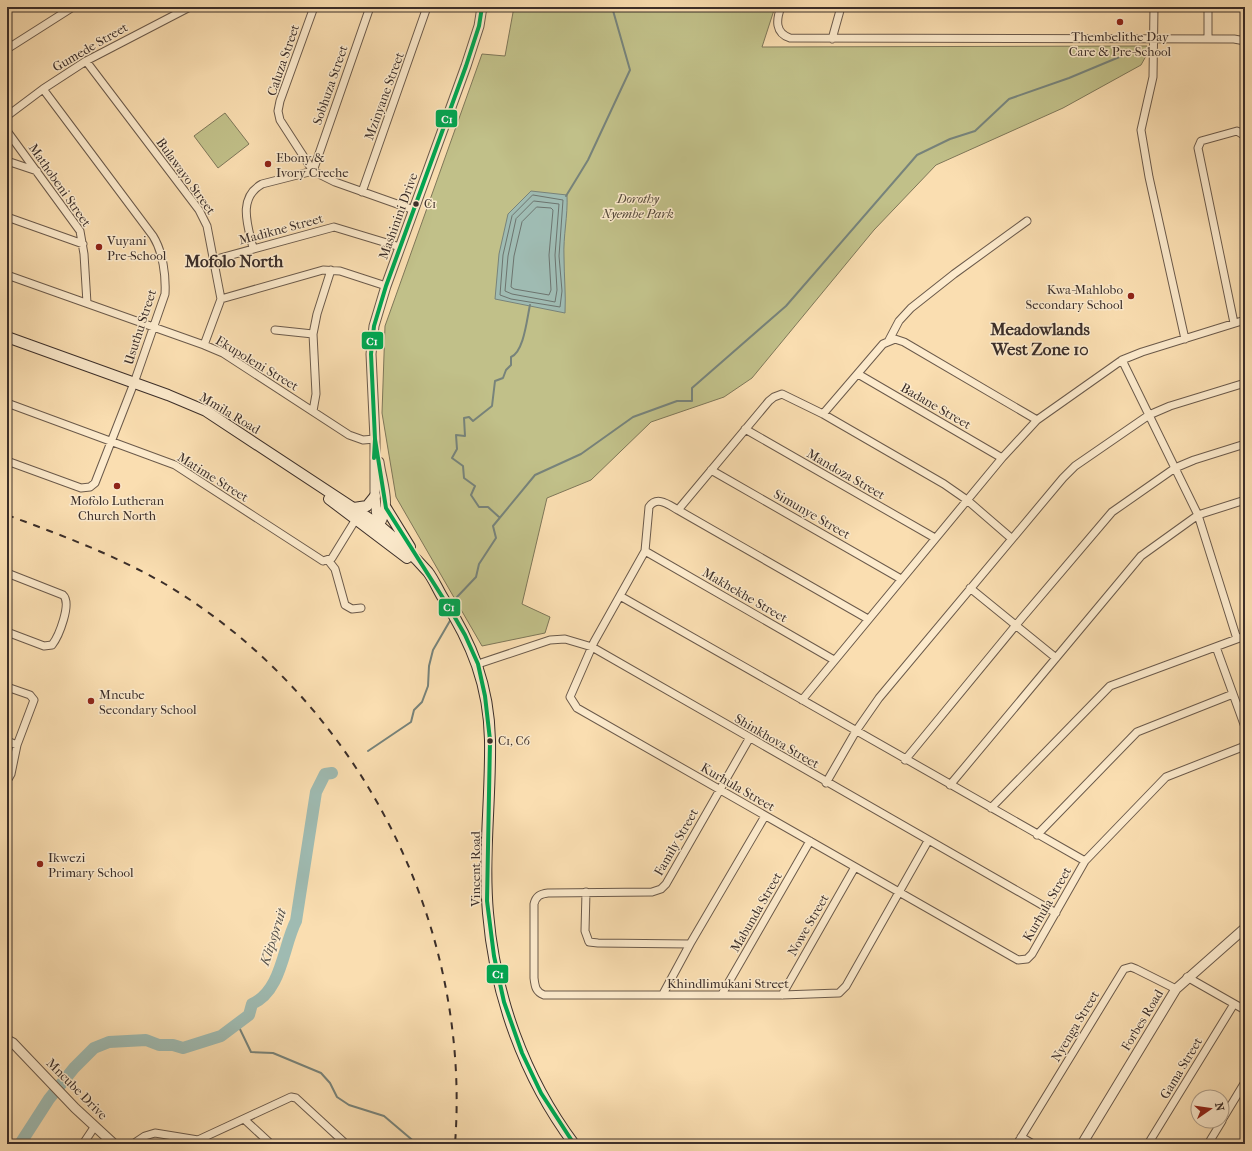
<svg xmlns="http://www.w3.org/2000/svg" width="1252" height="1151" viewBox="0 0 1252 1151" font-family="'IM FELL French Canon',serif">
<rect width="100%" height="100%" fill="#fadeb1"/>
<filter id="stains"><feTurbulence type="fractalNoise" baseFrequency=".005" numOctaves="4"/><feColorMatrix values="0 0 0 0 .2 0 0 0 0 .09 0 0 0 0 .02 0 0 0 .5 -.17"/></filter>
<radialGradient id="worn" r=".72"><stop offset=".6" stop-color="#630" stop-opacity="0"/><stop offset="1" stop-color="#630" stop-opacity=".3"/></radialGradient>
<!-- green -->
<path fill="#c1c089" stroke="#7e7759" d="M514,7H775L762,47L1147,46L1146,56L1141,65L1063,108L936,165L874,230L752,378L724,397L651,422L591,480L547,498L522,604L550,617L545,633L482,646L396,497L382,413L385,326L482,54L505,56Z
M225,113L249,144L218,168L194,136Z"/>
<!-- water -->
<path fill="#9fbbb2" stroke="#77837b" d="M531,191L567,195C568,216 563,236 564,257C564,276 566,294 565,313L495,299L499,254L508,214Z"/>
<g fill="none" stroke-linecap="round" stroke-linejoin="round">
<!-- shore -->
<path stroke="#6d746e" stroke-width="1" d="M533,195L563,200L559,256L562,291L560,307L511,299L500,295L503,255L512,216Z
M534,201L559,204L555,255L557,290L555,302L512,294L505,291L508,256L516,219Z
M537,207L551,208L553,210L549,255L551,290L549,295L514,289L511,287L514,256L522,222Z"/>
<!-- stream -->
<path stroke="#77837b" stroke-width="2" d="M566,196L588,160L630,70L612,7
M499,517L488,507H479L471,495L475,486L464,478L463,466L452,458L457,449L456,435L465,436L464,418L469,417L473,421L492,406L495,381L503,378L506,370L511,365V357C524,352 527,318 530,305
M455,611L457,597L476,577L479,564L496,538L493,526L535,475L581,454L633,417L677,401H692V388L786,306L917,155L950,139L975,131L1009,99L1069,78L1129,53
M368,751L411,722L414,710L422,702L428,686L429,666L433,650L451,619
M237,1023L251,1052L273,1053L321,1073L330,1083L337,1097L349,1105L384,1116L417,1144"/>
<!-- river -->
<path stroke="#9fbbb2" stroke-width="12" d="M20,1144L49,1099L74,1068L94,1048L109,1042L146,1040L159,1045H173L183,1048L221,1036L249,1015L252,1004C282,991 283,946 296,921L316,792L325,774L332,773"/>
<defs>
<path id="minor" d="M314,7L280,101L278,111L280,120L313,171L335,182L414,210
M781,7C776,20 775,33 790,38L1234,39L1245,41
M1154,7L1153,77L1141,130L1149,177L1185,339
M1208,7V39
M832,39L841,7
M7,49L73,7
M86,61L199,210L207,226L221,299L204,345
M7,116L43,89L86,61L190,7
M7,131L80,231L84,254L87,303
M7,161L37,171
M362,192L427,7
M7,217L83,244
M253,248C248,226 237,198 262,184L313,171L370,7
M213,260L334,227L400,247
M7,275L204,345L223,353L349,435L363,440L375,439
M221,299L323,270L340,271L386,286
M1234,323L1198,148L1201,141L1237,131L1245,136
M275,330L313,334
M889,340L899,321L911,308L954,274L1027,221
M1122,360L1198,515L1237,639
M858,374L1002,458
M7,403L175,465L323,561L332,558L356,519
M313,411L316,394L313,334L317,314L331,270
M823,414L883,344L895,339L904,342L1037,420
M745,429L935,538
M7,461L81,488L90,487L95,483L134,383L165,294C166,276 163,252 153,236L43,89
M711,470L901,579
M678,510L769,401L774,397L782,394L823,414L944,484L967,500L1011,538
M645,551L834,660
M328,560L335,569L345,605L352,609L361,608
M7,573L63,595C72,603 59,636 52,645L44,646L7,632
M970,588L1056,658
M620,596L1085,861
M868,619L678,510C669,505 657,495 649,507L645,551L594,642L570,697L577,708L1018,960L1027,959L1032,954L1085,861L1166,777L1245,746
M1216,647L1245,727
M478,664L550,640L565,639L592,647L1056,913
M7,687L30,695L34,700L17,745L11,774L7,781
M802,700L1002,458L1037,420L1122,360L1142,352L1245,320
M749,739L666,884L661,889L652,892L548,893C540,894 536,896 534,904V978C535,987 536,992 544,995H782L839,993L846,986L928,841
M7,741L17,745
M905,760L1016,625L1112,512L1175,468L1194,460L1245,444
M826,783L856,731L879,698L1063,478L1075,466L1149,415L1170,406L1245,383
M950,785L1141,556L1198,515L1245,500
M991,808L1110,686L1245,636
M1037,835L1137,732L1233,694
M586,892L585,931L589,942L598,943L690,944
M1187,977L1245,1010
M663,994L690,944L765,816
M722,994L810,841
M782,995L855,867
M245,1120L271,1144
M1222,1120L1245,1082
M1021,1137L1033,1144
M83,1144L95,1126
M133,1144L145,1136L155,1133L198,1140L291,1097L296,1098L346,1144
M1017,1144L1124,969L1131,967L1136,969L1176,989
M1148,1144L1234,1004
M1208,1144L1222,1121"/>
<path id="tertiary" d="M376,526L379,525C392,505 382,484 379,462
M380,528L377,518L375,496V439L371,354L374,326L386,286L466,66L479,26L482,7
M7,1040L13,1043L75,1108L114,1144
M1082,1144L1176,989L1245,928"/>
<path id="secondary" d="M7,337L168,395L206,411L379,525C397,540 413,555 428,572C434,580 438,590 443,598C472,643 489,686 490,740C491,798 483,855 488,913C495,996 524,1077 574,1144
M329,499L407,558
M354,508L367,506L375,496
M386,508L410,547"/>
</defs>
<!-- minor casing -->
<use href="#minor" stroke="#6b5a4b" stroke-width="9"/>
<!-- tertiary casing -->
<use href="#tertiary" stroke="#6b5a4b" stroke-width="11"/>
<!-- secondary casing -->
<use href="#secondary" stroke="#3b2e29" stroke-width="12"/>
<!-- minor -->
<use href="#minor" stroke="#fceacc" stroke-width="7"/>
<!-- tertiary -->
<use href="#tertiary" stroke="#fceacc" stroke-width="9"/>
<!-- secondary -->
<use href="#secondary" stroke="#fceacc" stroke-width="10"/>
<!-- rail -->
<path stroke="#3b2e29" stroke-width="2" stroke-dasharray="7 7" stroke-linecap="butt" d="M7,515C61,535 115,555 165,584C357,698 472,921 455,1144"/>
<defs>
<path id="bus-1" d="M375,439L386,508L450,609L465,635L478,664L485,696L490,740L487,901L494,956L504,1002L522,1053L541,1093L574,1144
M374,458L375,439L371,354L374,326L386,286L466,66L479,26L482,7"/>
</defs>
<!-- bus-1 casing -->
<use href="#bus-1" stroke="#fceacc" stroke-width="7"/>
<!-- bus-1 -->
<use href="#bus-1" stroke="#00a651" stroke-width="4"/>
</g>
<!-- markers -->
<g fill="#8f2418" stroke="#fceacc" stroke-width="1.5">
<circle cx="1120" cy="22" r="4"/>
<circle cx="268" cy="164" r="4"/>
<circle cx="99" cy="247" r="4"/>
<circle cx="1131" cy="296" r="4"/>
<circle cx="117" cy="486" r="4"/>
<circle cx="91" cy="701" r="4"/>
<circle cx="40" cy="864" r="4"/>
</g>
<g fill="#3b2e29" stroke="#fceacc" stroke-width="1.5">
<circle cx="416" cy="204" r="3.5"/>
<circle cx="490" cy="741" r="3.5"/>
</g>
<g text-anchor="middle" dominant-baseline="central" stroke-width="3" stroke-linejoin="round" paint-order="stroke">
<!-- bus labels -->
<g font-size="12" fill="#3b2e29" stroke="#fceacc" text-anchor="start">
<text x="424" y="204">C1</text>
<text x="498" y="741">C1, C6</text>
</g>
<!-- poi labels -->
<g font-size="13" fill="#3b2e29" stroke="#fceacc" text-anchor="start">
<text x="1120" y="36" text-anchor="middle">Thembelithe Day<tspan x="1120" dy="15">Care &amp; Pre-School</tspan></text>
<text x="276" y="157">Ebony &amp;<tspan x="276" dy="15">Ivory Creche</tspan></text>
<text x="107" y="240">Vuyani<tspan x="107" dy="15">Pre-School</tspan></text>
<text x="1123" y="289" text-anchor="end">Kwa-Mahlobo<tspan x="1123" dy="15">Secondary School</tspan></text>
<text x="117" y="500" text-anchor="middle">Mofolo Lutheran<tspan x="117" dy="15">Church North</tspan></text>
<text x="99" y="694">Mncube<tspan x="99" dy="15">Secondary School</tspan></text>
<text x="48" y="857">Ikwezi<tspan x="48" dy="15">Primary School</tspan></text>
</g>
<!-- street labels -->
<g font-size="13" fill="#3b2e29" stroke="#fceacc">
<text transform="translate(90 47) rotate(-30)">Gumede Street</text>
<text transform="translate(283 60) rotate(-71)">Caluza Street</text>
<text transform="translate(330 85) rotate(-71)">Sobhuza Street</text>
<text transform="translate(384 96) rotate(-70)">Mzinyane Street</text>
<text transform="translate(186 176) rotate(54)">Bulawayo Street</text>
<text transform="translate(60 185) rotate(55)">Mathobeni Street</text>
<text transform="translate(398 216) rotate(-70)">Mashinini Drive</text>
<text transform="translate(281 229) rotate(-15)">Madikne Street</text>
<text transform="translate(140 327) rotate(-72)">Usuthu Street</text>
<text transform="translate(257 363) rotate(31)">Ekupoleni Street</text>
<text transform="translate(936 406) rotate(30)">Badane Street</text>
<text transform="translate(230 413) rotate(31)">Mmila Road</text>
<text transform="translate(846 474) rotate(30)">Mandoza Street</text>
<text transform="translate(213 477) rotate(32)">Matime Street</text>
<text transform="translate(812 514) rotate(30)">Simunye Street</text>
<text transform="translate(745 595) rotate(30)">Makhekhe Street</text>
<text transform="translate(777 741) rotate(30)">Shinkhova Street</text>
<text transform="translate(738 787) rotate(30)">Kurhula Street</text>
<text transform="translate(676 842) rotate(-60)">Family Street</text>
<text transform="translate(475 869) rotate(-90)">Vincent Road</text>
<text transform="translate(1047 904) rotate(-60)">Kurhula Street</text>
<text transform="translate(756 912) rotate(-60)">Mabunda Street</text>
<text transform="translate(808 925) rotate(-60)">Nowe Street</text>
<text x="728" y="983">Khindlimukani Street</text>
<text transform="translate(1142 1020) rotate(-59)">Forbes Road</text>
<text transform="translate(1075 1026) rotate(-59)">Nyenga Street</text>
<text transform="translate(1181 1068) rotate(-59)">Gama Street</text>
<text transform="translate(77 1089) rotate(45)">Mncube Drive</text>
</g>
<!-- park labels -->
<g font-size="13" font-style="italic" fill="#564b3c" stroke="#fceacc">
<text x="638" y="198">Dorothy<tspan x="638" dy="15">Nyembe Park</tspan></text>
</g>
<!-- water labels -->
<g font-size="14" font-style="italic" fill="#54514b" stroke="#fceacc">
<text transform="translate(273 937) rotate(-72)">Klipspruit</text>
</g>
<!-- district labels -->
<g font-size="17" font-weight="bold" fill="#3b2e29" stroke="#fceacc">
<text x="234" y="261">Mofolo North</text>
<text x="1040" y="329">Meadowlands<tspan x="1040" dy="20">West Zone 10</tspan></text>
</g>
</g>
<g stroke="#fceacc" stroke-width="1.5">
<rect x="435" y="109" width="23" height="19" rx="4" fill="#00a651"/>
<rect x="361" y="331" width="23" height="19" rx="4" fill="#00a651"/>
<rect x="438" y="598" width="23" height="19" rx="4" fill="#00a651"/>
<rect x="486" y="964" width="23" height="20" rx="4" fill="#00a651"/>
</g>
<g font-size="11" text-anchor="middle" font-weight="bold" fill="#fff">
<text x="447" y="123">C1</text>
<text x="372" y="345">C1</text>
<text x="449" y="611">C1</text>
<text x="498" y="978">C1</text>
</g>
<!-- margin -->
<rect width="1252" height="1151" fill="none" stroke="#fadeb1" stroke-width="24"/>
<rect x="8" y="8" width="1236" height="1135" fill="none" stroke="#3b2e29" stroke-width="2"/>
<rect x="12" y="12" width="1228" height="1127" fill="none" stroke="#3b2e29"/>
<!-- north arrow -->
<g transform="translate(1210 1109) rotate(77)"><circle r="19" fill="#fceacc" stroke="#af9f8b"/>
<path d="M0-3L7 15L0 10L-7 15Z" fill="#8f2418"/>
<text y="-6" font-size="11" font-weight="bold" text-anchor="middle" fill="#3b2e29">N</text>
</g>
<rect width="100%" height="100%" filter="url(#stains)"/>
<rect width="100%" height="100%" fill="url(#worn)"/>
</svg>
